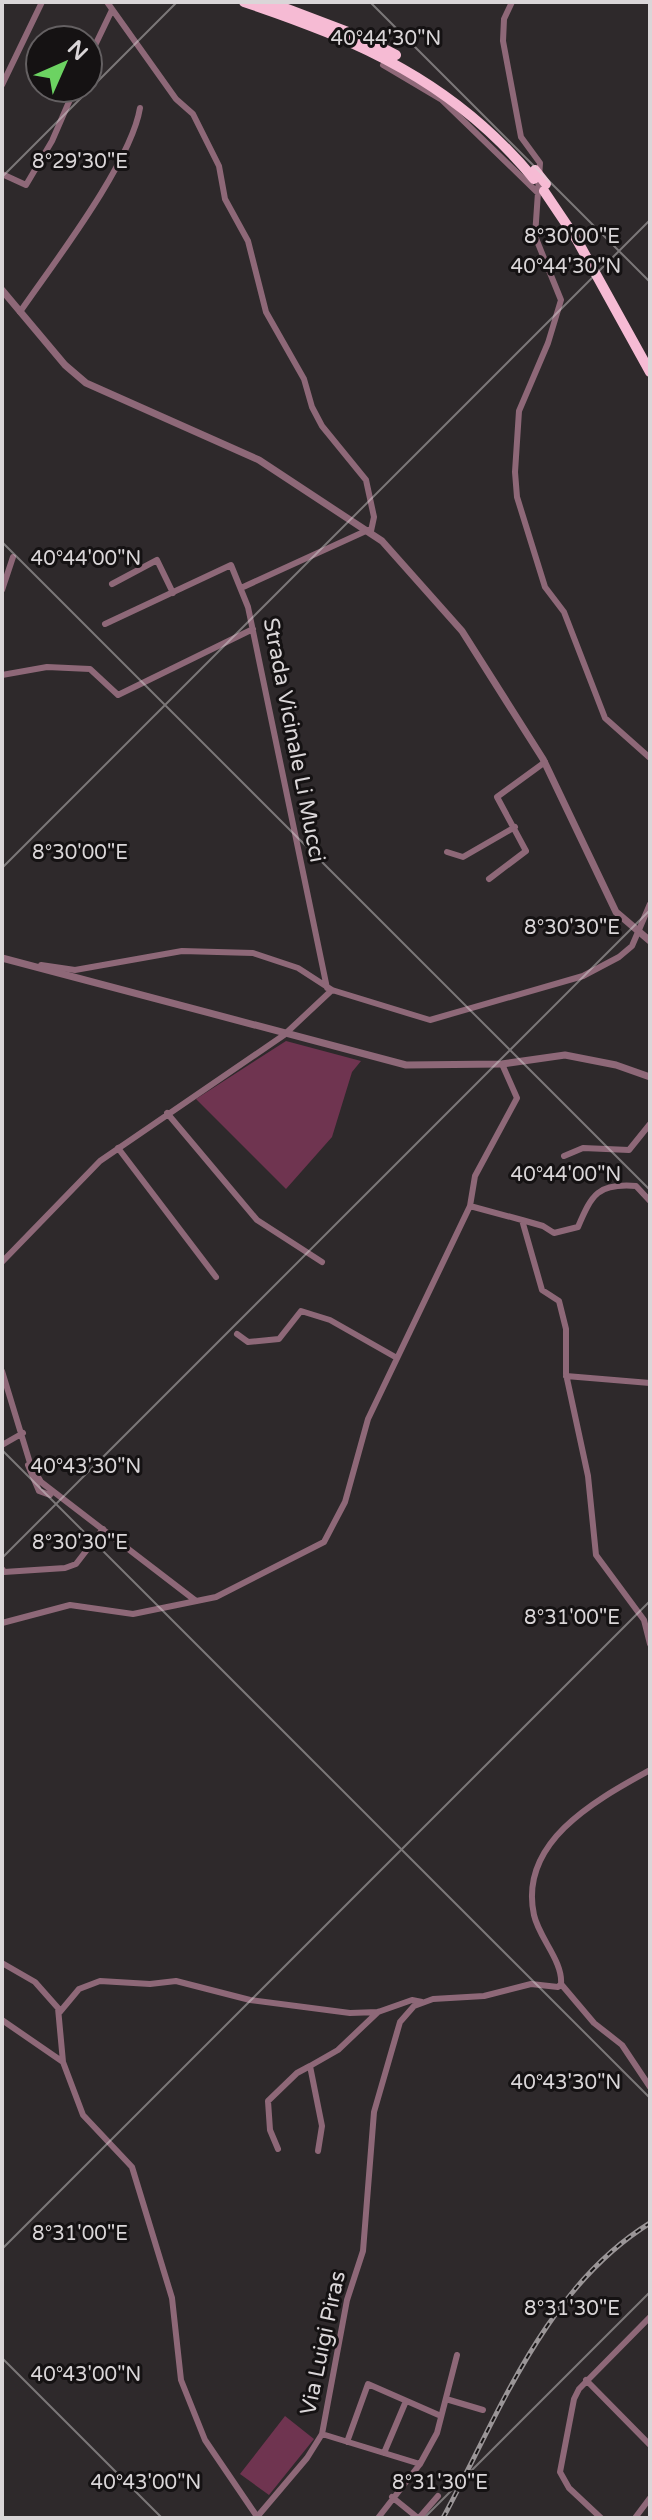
<svg xmlns="http://www.w3.org/2000/svg" width="652" height="2520" viewBox="0 0 652 2520" font-family="'Varela Round',sans-serif">
<rect width="100%" height="100%" fill="#2e292b"/>
<!-- green -->
<path fill="#6f3450" d="M286,1041L361,1061L352,1072L332,1137L286,1189L196,1099Z
M285,2416L314,2439L269,2495L240,2474Z"/>
<g fill="none" stroke-linecap="round" stroke-linejoin="round">
<!-- minor -->
<path stroke="#8e6878" stroke-width="6" d="M107,2L176,99L193,114L219,166L225,199L248,241L266,312L304,379L312,407L322,426L366,480L374,517L371,531
M512,2L504,19L503,41L521,137L540,163L535,236L561,300L548,343L519,411L515,472L517,497L545,587L564,612L605,718L650,758
M88,60L112,10
M383,65L442,100L538,193
M2,85L42,2
M2,174L26,185L52,141L75,88
M20,312C53,264 131,163 140,108
M112,584L157,560L173,593
M241,588L368,530
M2,590L13,557
M105,624L231,565L248,607L327,988
M2,675L47,667L90,669L118,695L253,629
M447,852L463,857L515,827
M489,879L526,851L497,797L545,762
M41,965L75,970L182,951L253,953L298,968L332,990L430,1020L583,976L619,957L632,946L650,904
M167,1113L257,1220L322,1262
M118,1148L216,1277
M564,1156L583,1148L629,1150L650,1124
M470,1206L522,1220L542,1290L559,1301L566,1329V1374L588,1476L596,1555L644,1620L650,1644
M522,1220L543,1226L554,1233L578,1227C592,1194 598,1183 636,1186L650,1201
M2,1262L100,1161L284,1035L332,990
M237,1334L248,1342L279,1339L301,1311L330,1320L397,1358
M2,1371L30,1463L41,1482L196,1601
M566,1376L650,1383
M2,1445L23,1433
M28,1465L39,1491L50,1495
M2,1569L4,1572L65,1568L76,1564L103,1529
M2,1623L70,1605L133,1614L216,1597L324,1542L345,1502L368,1419L470,1206L475,1176L517,1098L502,1064
M2,1963L35,1982L58,2008L63,2062
M561,1984C563,1961 539,1938 534,1915C518,1841 598,1799 650,1770
M561,1984L594,2023L622,2045L650,2087
M59,2013L79,1989L100,1981L150,1984L176,1981L250,2000L350,2013L378,2012L412,2000L422,2002
M2,2020L63,2062L83,2115L132,2167L172,2298L181,2380L205,2440L258,2518
M278,2149L270,2130L268,2101L297,2073L310,2066
M318,2151L322,2126L310,2066L338,2050L378,2012
M586,2380L650,2445
M446,2399L483,2410
M322,2434L420,2464
M347,2442L368,2384L441,2416
M384,2453L406,2401
M392,2497L418,2518
M257,2517L307,2458L322,2434L347,2300L363,2251L374,2112L400,2022L414,2006L433,1999L484,1996L531,1984L558,1987L561,1984
M378,2518L420,2464L437,2433L457,2355
M419,2518L438,2496
M601,2518L569,2488L560,2472L574,2399L579,2389L650,2317
M635,2518L650,2498"/>
<!-- tertiary -->
<path stroke="#8e6878" stroke-width="7" d="M2,290L65,365L86,383L259,460L382,541L462,631L543,759L616,912L650,941
M2,958L406,1065L502,1064L565,1055L616,1065L650,1077"/>
<!-- trunk -->
<path stroke="#f6bbd4" stroke-width="10" d="M244,2C360,41 454,82 534,179
M269,2L361,37L396,55
M544,191L577,240L650,372"/>
<defs>
<path id="rail" d="M443,2518C499,2414 545,2288 650,2223"/>
</defs>
<!-- rail casing -->
<use href="#rail" stroke="#9a9597" stroke-width="5"/>
<!-- rail -->
<use href="#rail" stroke="#151213" stroke-width="2" stroke-dasharray="6" stroke-linecap="butt"/>
<!-- trunk-bridge -->
<path stroke="#f6bbd4" stroke-width="10" d="M535,170L546,184"/>
</g>
<!-- ticks -->
<path fill="none" stroke="#dad6d8" stroke-width="2" stroke-opacity="0.45" d="M370,2L650,282M2,177L177,2M2,542L650,1190M2,868L650,220M2,1450L650,2098M2,1558L650,910M2,2249L650,1601M2,2358L162,2518M424,2518L650,2292"/>
<g text-anchor="middle" dominant-baseline="central" stroke-width="6" stroke-linejoin="round" paint-order="stroke">
<!-- street labels -->
<g font-size="22" fill="#dad6d8" stroke="#151213">
<text transform="translate(294 740) rotate(79)">Strada Vicinale Li Mucci</text>
<text transform="translate(323 2343) rotate(-78)">Via Luigi Piras</text>
</g>
</g>
<g font-size="20" text-anchor="middle" fill="#dad6d8" stroke="#151213" stroke-width="6" stroke-linejoin="round" paint-order="stroke">
<text x="386" y="45">40°44'30"N</text>
<text x="80" y="168">8°29'30"E</text>
<text x="572" y="243">8°30'00"E</text>
<text x="566" y="273">40°44'30"N</text>
<text x="86" y="565">40°44'00"N</text>
<text x="80" y="859">8°30'00"E</text>
<text x="572" y="934">8°30'30"E</text>
<text x="566" y="1181">40°44'00"N</text>
<text x="86" y="1473">40°43'30"N</text>
<text x="80" y="1549">8°30'30"E</text>
<text x="572" y="1624">8°31'00"E</text>
<text x="566" y="2089">40°43'30"N</text>
<text x="80" y="2240">8°31'00"E</text>
<text x="572" y="2315">8°31'30"E</text>
<text x="86" y="2381">40°43'00"N</text>
<text x="146" y="2489">40°43'00"N</text>
<text x="440" y="2489">8°31'30"E</text>
</g>
<!-- border -->
<rect width="652" height="2520" fill="none" stroke="#dad6d8" stroke-width="8"/>
<!-- north arrow -->
<g transform="translate(64 64) rotate(45)"><circle r="38" fill="#151213" stroke="#646062" stroke-width="2"/>
<path d="M0-6L14 30L0 20L-14 30Z" fill="#6cd362"/>
<text y="-12" font-size="22" font-weight="bold" text-anchor="middle" fill="#dad6d8">N</text>
</g>
</svg>
